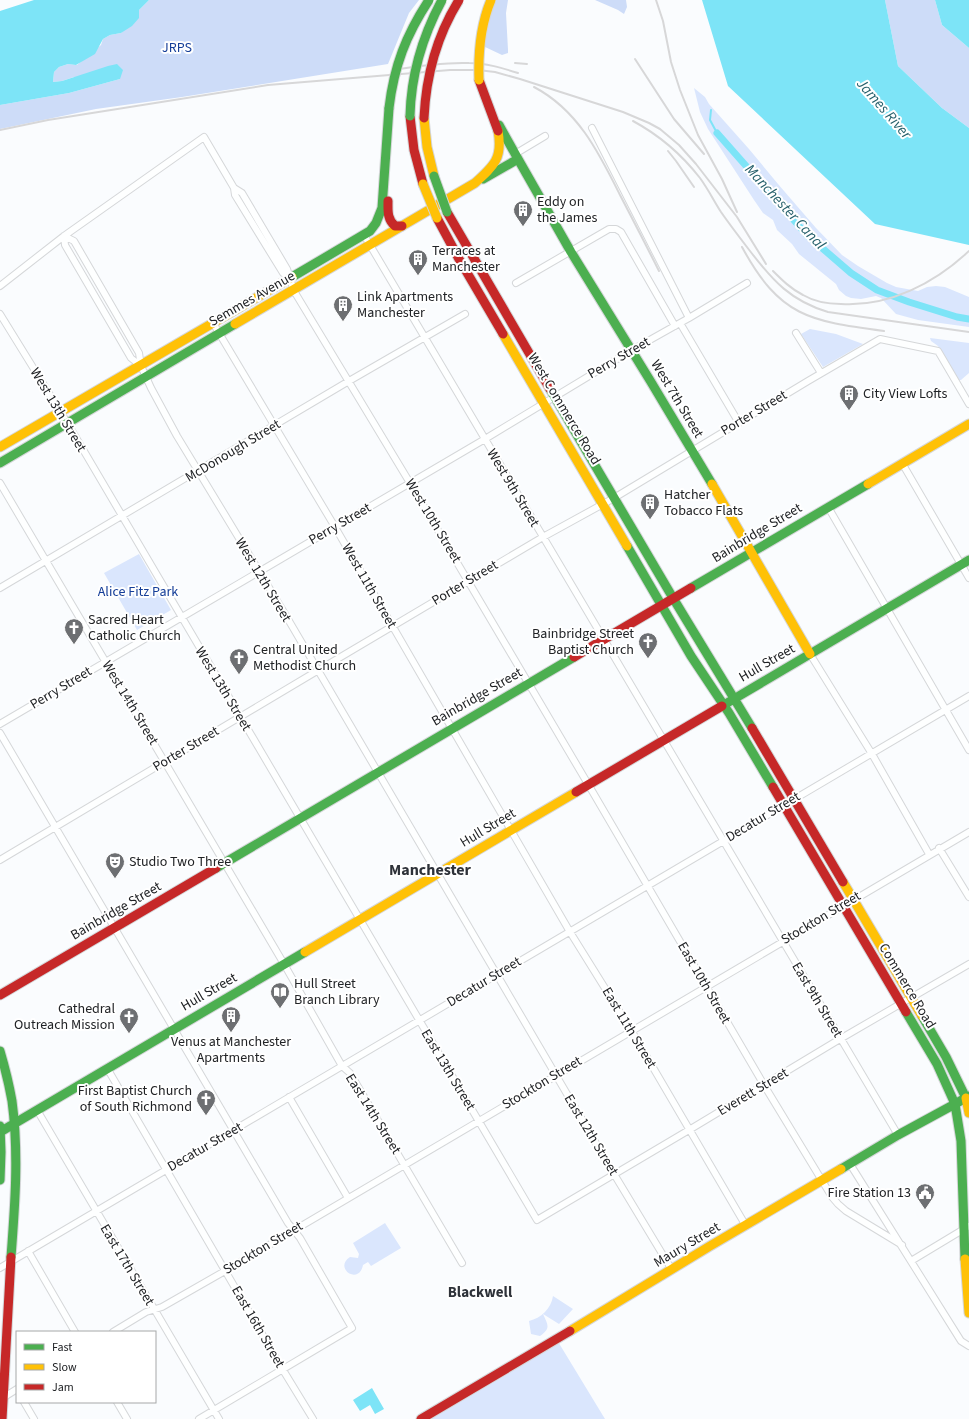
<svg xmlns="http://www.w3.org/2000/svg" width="969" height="1419" viewBox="0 0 969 1419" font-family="'Source Sans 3',sans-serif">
<rect width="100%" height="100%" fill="#fafcfe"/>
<!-- green -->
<path fill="#dae6fd" d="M694,88L705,97L709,104L749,149L778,184L816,228L842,255L858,266L887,283L896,287L918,291L927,287L936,286L945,287L969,297V327L918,320L896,314L881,298L876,296L861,299L851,298L846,296L839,290L836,284L799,254L792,244L777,230L773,220L763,213L754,200L708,129L700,112Z
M810,329L836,334L863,344L823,367L801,334Z
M930,338L969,343V373L961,380H959L955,374L938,346L931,341Z
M139,554L171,610L137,630L104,573Z
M385,1223L401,1248L371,1266L368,1262L363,1265C359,1286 333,1268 350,1257L358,1258L359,1254L353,1243Z
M553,1296L573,1309L559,1324L543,1314C548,1325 551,1328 540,1336L531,1334L529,1321C541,1318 551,1309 553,1296Z
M557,1340L605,1419H421Z"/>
<!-- forest -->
<path fill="#cddcf8" d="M149,0H419L409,13L388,64L182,97L96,109L0,129V105L69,93L120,79L74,77L62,81L53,82L54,72L59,67L68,64L77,65L101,45L103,39L110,35L121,33L138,18L139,10Z
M495,0H508L506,13L508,50V53L502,55L483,46L485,31Z
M595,0H626L627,7L624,14L618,10Z
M885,0H935L942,25L969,48V128L942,108L898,66Z"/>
<!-- water -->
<path fill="#7de4f7" d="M34,0H149L139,10V18L132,26L121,33L110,35L103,39L95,54L76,65L68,64L59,67L54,72L53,82L62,81L108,66L117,64L123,70L120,79L69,93L0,105V11Z
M702,0H885L898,66L942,108L969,128V245L875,224L728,86Z
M935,0H969V48L942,25Z
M372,1388L384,1409L375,1414L370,1405L360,1411L353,1400Z"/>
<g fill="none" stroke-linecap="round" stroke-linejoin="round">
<!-- stream -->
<path stroke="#7de4f7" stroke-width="2" d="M711,110L710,120L717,133"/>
<!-- canal -->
<path stroke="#7de4f7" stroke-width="7" d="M717,133L807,235L851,273L877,290L909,302L957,317L969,319"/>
<defs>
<path id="street" d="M592,128L689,318L680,323L739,423
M515,154L545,136
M234,188L242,193L287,269L294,291L410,483L588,784L764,1085L832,1197L838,1204L846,1211L902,1245
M364,235L898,1135
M516,283L609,229H616L621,232L675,326
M0,286L64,236L204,137L234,188L235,195L283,273L289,278
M0,314L68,424L537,1220L689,1130L840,1039L969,964
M689,318L747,283
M213,323L335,527L570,932L631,1030L746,1226
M796,333L821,373
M141,366L131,358L65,245L64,236L74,241L139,353L141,366L151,388L177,436L282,609L614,1174L672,1270
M902,463L969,578
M0,483L284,964L342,1066L350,1073L462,1263
M828,507L969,750
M0,588L349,381L465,314
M810,654L872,754L929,854
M0,724L485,439L632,350L680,323
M0,733L288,1223L300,1238L352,1328L199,1419
M939,848L969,897
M0,860L317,671L543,537L614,498L808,381L880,339L938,351L969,404
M107,1068L283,1370L313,1419
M289,1097L348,1198
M37,1110L219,1419
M850,1164L961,1341L969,1346
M28,1251L75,1332
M911,1261L969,1226
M0,1268L969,696
M113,1332L146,1312L162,1307L225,1271L969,832
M1,1399L17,1389
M24,1402L34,1419
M117,1402L127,1419"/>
<path id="fast" d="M499,125L518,159
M483,179L518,159L571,252L651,382L712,484
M292,277L370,231L376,223L382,208L389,108
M550,389L673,598L752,728
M0,463L235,324
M627,546L691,656L729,713L773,787
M691,588L868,484
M722,706L969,560
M216,868L574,657
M906,1012L937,1064L955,1104L969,1096
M922,1016L946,1057L966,1098
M0,1051C5,1068 9,1084 12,1101C19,1153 15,1205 11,1257
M0,1126L1,1152L0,1180
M0,1132L305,952
M841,1169L898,1135L955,1104L961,1141L965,1259"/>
<path id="slow" d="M424,118L427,147L434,176
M235,324L475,183C494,166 503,158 498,131
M503,334L627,546
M0,447L292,277
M712,484L810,654
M868,484L969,424
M843,882L922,1016
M305,952L576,792
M966,1098L969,1113
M965,1259L969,1313
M570,1331L710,1246L841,1169"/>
<path id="jam" d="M479,80L498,131
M410,116L414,150L423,184
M388,201C388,211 387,219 395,226H402
M447,212L550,389
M437,218L459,259L503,334
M574,657L691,588
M752,728L843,882
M773,787L906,1012
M576,792L722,706
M0,995L216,868
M2,1419L11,1257
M421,1419L570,1331"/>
</defs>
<!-- street casing -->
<use href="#street" stroke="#d5d7d9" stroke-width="8"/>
<!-- fast casing -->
<use href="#fast" stroke="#d5d7d9" stroke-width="11"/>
<!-- slow casing -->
<use href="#slow" stroke="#d5d7d9" stroke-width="11"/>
<!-- jam casing -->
<use href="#jam" stroke="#d5d7d9" stroke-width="11"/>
<!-- street -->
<use href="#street" stroke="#feffff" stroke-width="6"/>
<!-- fast -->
<use href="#fast" stroke="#4caf50" stroke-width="9"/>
<!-- slow -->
<use href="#slow" stroke="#ffc107" stroke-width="9"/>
<!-- jam -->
<use href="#jam" stroke="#c62828" stroke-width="9"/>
<!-- rail -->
<path stroke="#d7d7d8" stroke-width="2" d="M656,0L663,21L671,62L680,90L698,135L722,179L737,212
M635,59L674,119L704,154
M515,63L527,64
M392,70C417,66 444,62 469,63C486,63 502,68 518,73
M534,87C578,110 599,153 620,195C633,220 646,245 659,271
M633,121C659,135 682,155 700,178C708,189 714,201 721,212C730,225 740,238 750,251C773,281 791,301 828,312L969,332
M0,130L48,120L268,85L450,70H478L495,72L520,79L623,112L649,123L660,129L679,145L696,164L737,217L766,264
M668,151L676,161L694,187
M742,247C780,317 809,321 884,331
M773,271C782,280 791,289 803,295C815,302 828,304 841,304C889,307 935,283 969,251"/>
<defs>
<path id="fast-bridge" d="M389,108C394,66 406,35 429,0
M410,116C411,74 422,37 442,0
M434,176L447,212"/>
<path id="slow-bridge" d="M479,80C478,52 480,26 491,0
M423,184L437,218"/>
<path id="jam-bridge" d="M424,118C426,75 436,37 459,0"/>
</defs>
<!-- fast-bridge casing -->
<use href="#fast-bridge" stroke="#d5d7d8" stroke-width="11" stroke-linecap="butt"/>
<!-- slow-bridge casing -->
<use href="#slow-bridge" stroke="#d5d7d8" stroke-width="11" stroke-linecap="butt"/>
<!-- jam-bridge casing -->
<use href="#jam-bridge" stroke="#d5d7d8" stroke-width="11" stroke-linecap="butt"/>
<!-- fast-bridge -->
<use href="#fast-bridge" stroke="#4caf50" stroke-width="9"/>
<!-- slow-bridge -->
<use href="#slow-bridge" stroke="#ffc107" stroke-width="9"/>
<!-- jam-bridge -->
<use href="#jam-bridge" stroke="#c62828" stroke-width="9"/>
</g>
<!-- icons -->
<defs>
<symbol id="building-pin" viewBox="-11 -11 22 30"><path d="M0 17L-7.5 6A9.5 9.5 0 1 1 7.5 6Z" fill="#6d6f72" stroke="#fff"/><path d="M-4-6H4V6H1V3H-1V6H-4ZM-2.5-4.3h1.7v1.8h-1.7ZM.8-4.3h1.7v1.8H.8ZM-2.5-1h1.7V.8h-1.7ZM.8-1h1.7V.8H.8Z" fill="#fff"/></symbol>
<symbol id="church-pin" viewBox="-11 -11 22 30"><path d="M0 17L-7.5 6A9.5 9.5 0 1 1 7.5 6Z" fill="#6d6f72" stroke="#fff"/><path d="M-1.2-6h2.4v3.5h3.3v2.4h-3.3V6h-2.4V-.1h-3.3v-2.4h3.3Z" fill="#fff"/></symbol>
<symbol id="theatre-pin" viewBox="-11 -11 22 30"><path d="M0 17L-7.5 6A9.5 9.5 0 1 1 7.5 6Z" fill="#6d6f72" stroke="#fff"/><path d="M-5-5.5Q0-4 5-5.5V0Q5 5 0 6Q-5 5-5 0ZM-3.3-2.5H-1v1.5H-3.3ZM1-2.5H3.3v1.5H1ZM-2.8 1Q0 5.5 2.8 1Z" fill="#fff"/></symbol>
<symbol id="library-pin" viewBox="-11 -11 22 30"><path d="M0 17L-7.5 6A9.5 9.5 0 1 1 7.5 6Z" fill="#6d6f72" stroke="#fff"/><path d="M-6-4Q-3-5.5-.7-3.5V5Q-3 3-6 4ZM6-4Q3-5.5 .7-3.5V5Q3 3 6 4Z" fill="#fff"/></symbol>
<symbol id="civic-pin" viewBox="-11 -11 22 30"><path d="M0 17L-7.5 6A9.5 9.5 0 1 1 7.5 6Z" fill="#6d6f72" stroke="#fff"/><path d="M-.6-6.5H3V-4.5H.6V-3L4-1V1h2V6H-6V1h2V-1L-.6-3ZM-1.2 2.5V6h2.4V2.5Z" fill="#fff"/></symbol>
</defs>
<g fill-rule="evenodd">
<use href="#building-pin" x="512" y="199" width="22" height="30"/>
<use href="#building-pin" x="407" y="248" width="22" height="30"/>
<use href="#building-pin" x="332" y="294" width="22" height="30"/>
<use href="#building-pin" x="838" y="383" width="22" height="30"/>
<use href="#building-pin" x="639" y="492" width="22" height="30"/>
<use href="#church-pin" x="63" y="617" width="22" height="30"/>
<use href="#church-pin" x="637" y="631" width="22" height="30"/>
<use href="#church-pin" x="228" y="647" width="22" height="30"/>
<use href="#theatre-pin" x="104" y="851" width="22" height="30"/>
<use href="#library-pin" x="269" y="981" width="22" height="30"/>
<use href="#building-pin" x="220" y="1005" width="22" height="30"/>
<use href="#church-pin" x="118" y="1006" width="22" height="30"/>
<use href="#church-pin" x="195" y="1088" width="22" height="30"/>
<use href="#civic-pin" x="914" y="1182" width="22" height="30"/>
</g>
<g text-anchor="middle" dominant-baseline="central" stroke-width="4" stroke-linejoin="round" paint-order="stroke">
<!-- park labels -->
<g font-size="14" fill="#153e98" stroke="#fff">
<text x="177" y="48">JRPS</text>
<text x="138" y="592">Alice Fitz Park</text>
</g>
<!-- poi labels -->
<g font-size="14" fill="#212326" stroke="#fff" text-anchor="start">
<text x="537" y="202">Eddy on<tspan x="537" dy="16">the James</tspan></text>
<text x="432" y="251">Terraces at<tspan x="432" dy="16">Manchester</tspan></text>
<text x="357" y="297">Link Apartments<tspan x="357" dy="16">Manchester</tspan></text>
<text x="863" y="394">City View Lofts</text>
<text x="664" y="495">Hatcher<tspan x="664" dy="16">Tobacco Flats</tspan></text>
<text x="88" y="620">Sacred Heart<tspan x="88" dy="16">Catholic Church</tspan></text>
<text x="634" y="634" text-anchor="end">Bainbridge Street<tspan x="634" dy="16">Baptist Church</tspan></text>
<text x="253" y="650">Central United<tspan x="253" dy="16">Methodist Church</tspan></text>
<text x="129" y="862">Studio Two Three</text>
<text x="294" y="984">Hull Street<tspan x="294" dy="16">Branch Library</tspan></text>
<text x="115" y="1009" text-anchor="end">Cathedral<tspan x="115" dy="16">Outreach Mission</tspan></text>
<text x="231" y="1042" text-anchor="middle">Venus at Manchester<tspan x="231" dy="16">Apartments</tspan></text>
<text x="192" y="1091" text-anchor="end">First Baptist Church<tspan x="192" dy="16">of South Richmond</tspan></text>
<text x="911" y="1193" text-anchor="end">Fire Station 13</text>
</g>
<!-- street labels -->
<g font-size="14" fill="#212326" stroke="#fff">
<text transform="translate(252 299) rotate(-30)">Semmes Avenue</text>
<text transform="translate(619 358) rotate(-30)">Perry Street</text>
<text transform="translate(677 399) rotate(59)">West 7th Street</text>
<text transform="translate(564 409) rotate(59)">West Commerce Road</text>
<text transform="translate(58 410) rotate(59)">West 13th Street</text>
<text transform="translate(754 413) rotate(-31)">Porter Street</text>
<text transform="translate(233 451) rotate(-31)">McDonough Street</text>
<text transform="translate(513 488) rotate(59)">West 9th Street</text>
<text transform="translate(433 521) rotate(59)">West 10th Street</text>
<text transform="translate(340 524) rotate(-30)">Perry Street</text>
<text transform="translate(757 533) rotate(-31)">Bainbridge Street</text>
<text transform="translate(263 580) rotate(59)">West 12th Street</text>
<text transform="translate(465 583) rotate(-31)">Porter Street</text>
<text transform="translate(369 586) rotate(60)">West 11th Street</text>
<text transform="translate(767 663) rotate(-30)">Hull Street</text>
<text transform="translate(61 688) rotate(-31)">Perry Street</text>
<text transform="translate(223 689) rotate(59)">West 13th Street</text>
<text transform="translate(477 697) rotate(-30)">Bainbridge Street</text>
<text transform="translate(130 703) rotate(59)">West 14th Street</text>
<text transform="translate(186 749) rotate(-31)">Porter Street</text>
<text transform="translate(763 817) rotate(-31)">Decatur Street</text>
<text transform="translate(488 828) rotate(-31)">Hull Street</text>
<text transform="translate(116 911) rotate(-30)">Bainbridge Street</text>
<text transform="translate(821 918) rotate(-31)">Stockton Street</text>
<text transform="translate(484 982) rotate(-31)">Decatur Street</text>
<text transform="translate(704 983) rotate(60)">East 10th Street</text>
<text transform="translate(907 986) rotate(59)">Commerce Road</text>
<text transform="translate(209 992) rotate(-30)">Hull Street</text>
<text transform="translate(817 1000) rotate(59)">East 9th Street</text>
<text transform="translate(629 1028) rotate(59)">East 11th Street</text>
<text transform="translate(448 1070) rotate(59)">East 13th Street</text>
<text transform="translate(542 1083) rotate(-31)">Stockton Street</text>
<text transform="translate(753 1092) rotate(-31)">Everett Street</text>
<text transform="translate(373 1114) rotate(58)">East 14th Street</text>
<text transform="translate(591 1135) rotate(59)">East 12th Street</text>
<text transform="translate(205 1147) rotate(-30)">Decatur Street</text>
<text transform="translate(687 1245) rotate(-31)">Maury Street</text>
<text transform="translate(263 1248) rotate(-31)">Stockton Street</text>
<text transform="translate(127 1265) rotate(59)">East 17th Street</text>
<text transform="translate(258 1327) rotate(60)">East 16th Street</text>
</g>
<!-- water labels -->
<g font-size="15" font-style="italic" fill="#26606b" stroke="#fff">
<text transform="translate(884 109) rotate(49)">James River</text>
<text transform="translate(785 207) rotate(47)">Manchester Canal</text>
</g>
<!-- neighbourhood labels -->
<g font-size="15" font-weight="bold" fill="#2e3239" stroke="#fff">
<text x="480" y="1292">Blackwell</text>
</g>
<!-- quarter labels -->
<g font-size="16" font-weight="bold" fill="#2e3239" stroke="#fff">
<text x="430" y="870">Manchester</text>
</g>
</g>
<!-- legend -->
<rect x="16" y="1331" width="140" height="72" fill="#ffffff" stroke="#a6a7a8"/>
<rect x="24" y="1344" width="20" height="6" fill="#4caf50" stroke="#a6a7a8"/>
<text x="52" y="1351" font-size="12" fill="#212326">Fast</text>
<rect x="24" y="1364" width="20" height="6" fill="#ffc107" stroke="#a6a7a8"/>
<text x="52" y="1371" font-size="12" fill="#212326">Slow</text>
<rect x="24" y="1384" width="20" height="6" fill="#c62828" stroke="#a6a7a8"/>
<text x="52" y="1391" font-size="12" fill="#212326">Jam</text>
</svg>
